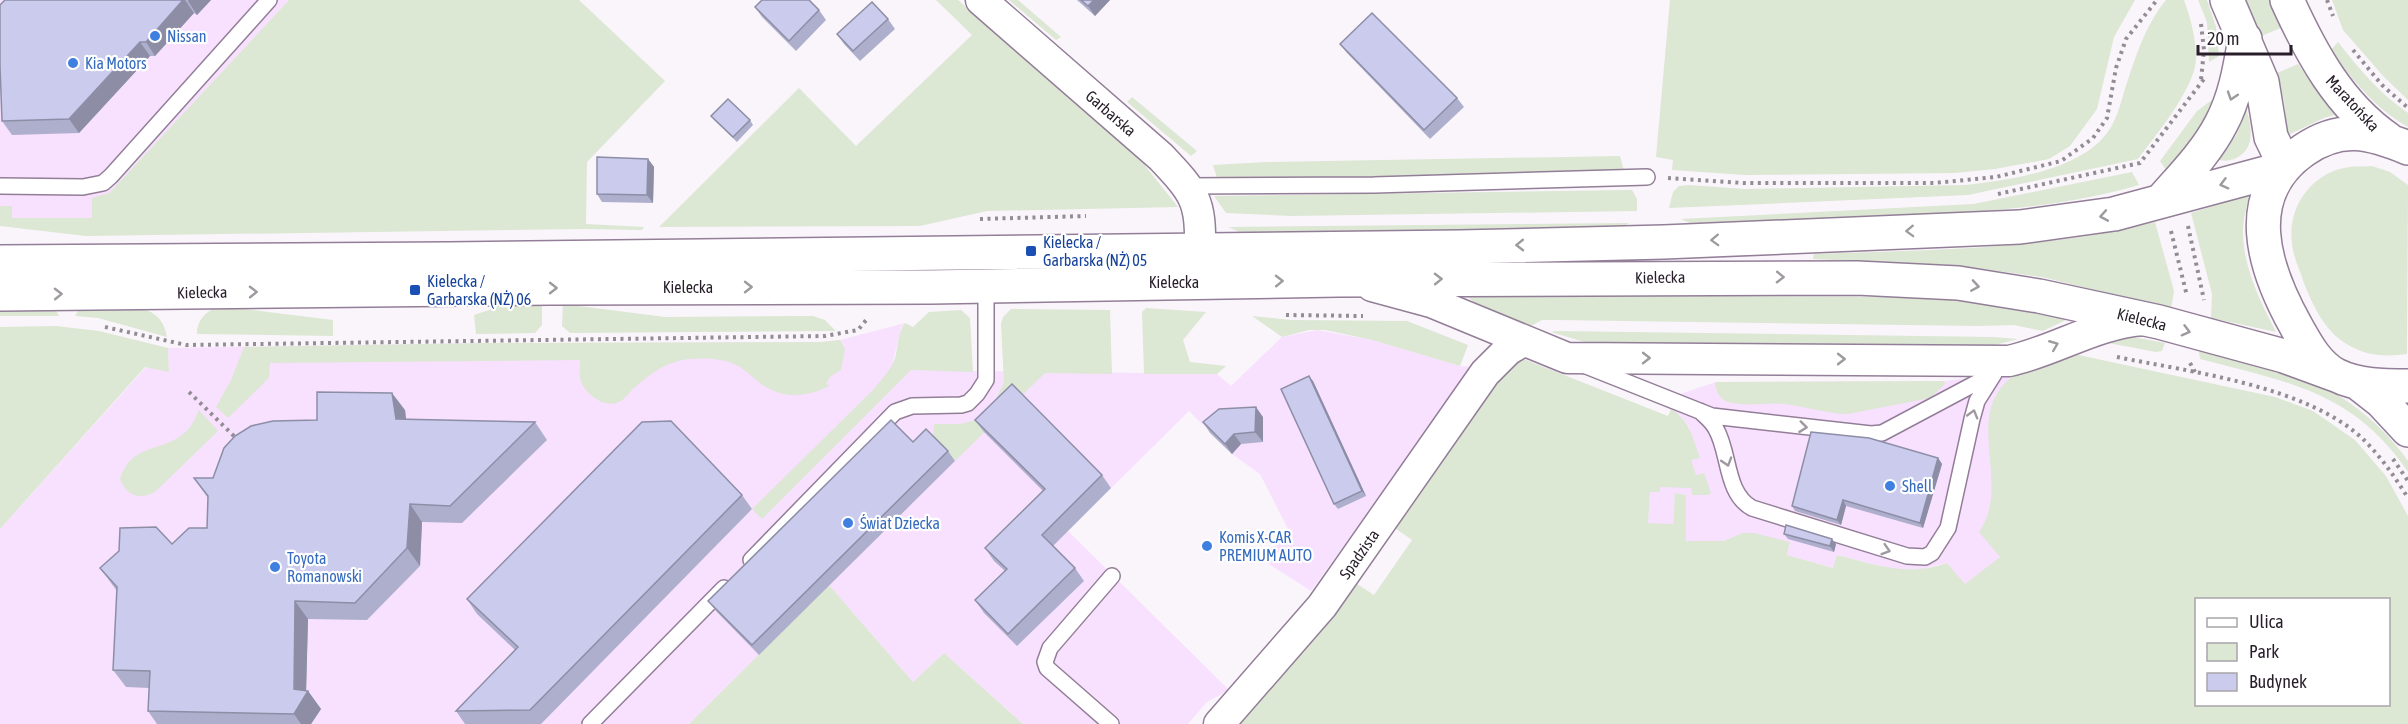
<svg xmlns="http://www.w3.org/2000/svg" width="2408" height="724" viewBox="0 0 2408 724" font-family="'Asap Condensed',sans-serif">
<rect width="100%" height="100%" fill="#faf5fb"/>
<!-- built -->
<path fill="#f8e1fe" d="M0,0H289L109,193L103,196L92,218H12V206H0Z
M905,323L901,328L893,362L911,370L1217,374L1231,386L1282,337L1317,330L1372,340L1460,366L1473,367L1311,591L1264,561L1288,529L1260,474L1232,454L1189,411L1068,531L1229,690L1207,702L1188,724H1023L944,653L913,682L829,585L689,724H0V529L146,367L169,371L168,348L485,343L822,342L840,340Z
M2018,372L1995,396L1993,484L1990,509L1984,524L2000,557L1965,585L1947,563L1922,569L1896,570L1837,555L1834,568L1787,555L1790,543L1735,536L1723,541H1686V495L1675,493L1673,525L1648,523L1650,491L1659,487L1691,460L1689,427L1680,415L1656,402L1716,382L1944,381Z"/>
<!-- green -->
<path fill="#dce7d4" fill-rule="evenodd" d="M289,0H579L665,81L587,162L586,224L644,227L642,230L585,229L86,236L0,226V206H12V218H92V198L109,193Z
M936,0H958L1135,153L1178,207L987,211L920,226L659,227L799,88L856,146L972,35Z
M1009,0H1018L1061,37L1056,40Z
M1670,0H2135L2114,37L2097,109L2070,146L2049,159L1995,169L1955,173L1745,175L1672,170L1673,160L1656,157Z
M2166,0H2184C2191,19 2196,39 2196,59C2195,88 2156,135 2138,159L1968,195L1669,208L1673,192L1679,186L1689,185L1745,189L1965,185C2010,180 2086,170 2111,127C2117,117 2121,103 2124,92C2135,59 2144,27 2166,0Z
M2198,0H2207L2216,27L2219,56L2209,62L2207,22Z
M2245,0H2269L2281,28L2261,36Z
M2332,0H2408V100L2384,77L2343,30Z
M2338,42C2359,69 2380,94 2408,113V127C2376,109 2352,80 2331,50Z
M2298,64L2323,99L2338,114L2324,118L2288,135L2284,101L2277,73Z
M1132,97L1197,151L1191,156L1127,102Z
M2216,97C2204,125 2188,149 2166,170L2160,161L2197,111Z
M2246,108C2252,127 2256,150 2234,159C2228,161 2225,161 2219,160L2237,134Z
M1620,156L1624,171L1424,177L1217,178L1213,165L1266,162Z
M2372,166L2390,172L2408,185L2407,354C2384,357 2365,356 2345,343C2325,331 2312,304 2304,283C2300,270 2293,257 2292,243C2287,207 2312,172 2349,167C2356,166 2365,167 2372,166Z
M2132,172L2139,185C2058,209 1973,212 1889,216C1824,218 1758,221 1692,224L1681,219L1974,204Z
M1632,190L1637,199V211L1291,216L1226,213L1214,196Z
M2249,195C2247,205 2244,216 2243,227C2242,265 2259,299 2276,332L2211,318L2212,294L2191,213Z
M2155,222L2174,291L2171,309L2042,277L1954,265L1813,259L1814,254C1928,250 2044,250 2155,222Z
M1629,223L1622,228L1614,230L1242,233L1228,227Z
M1472,295L1940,297L2060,317L2066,320L2043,331L2014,325L1979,326L1556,320H1542L1531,326L1478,305L1469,298Z
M563,304L665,317L813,316L825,320L836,331L570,333L562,326Z
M542,305V325L535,333L476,334L474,315L498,307Z
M221,306L333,320V336L197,334C197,319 207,310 221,306Z
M139,308C156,312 164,320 167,337L98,318L75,316L79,309Z
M1146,308L1206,312L1183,340L1190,362L1226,366L1217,374H1144L1142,312Z
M55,309L59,316H0V310Z
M1011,309L1110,310L1112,374L1045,373L955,461L933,439L934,424H960L976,420L993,404L1004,383L1001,324L1003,317Z
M961,310L970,318L973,372L911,370L762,519L752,509L873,390C880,381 889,372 894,361C899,348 896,335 905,323L913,327L929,312Z
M1252,316L1291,320L1407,321L1468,345L1460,366L1372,340L1325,330H1309L1282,337Z
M56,326L99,331L168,348L169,372L145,367L0,529V327Z
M1555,331L1993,337L2018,339L1995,345L1625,347L1591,344L1551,332Z
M2133,337L2165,343L2162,351L2156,352L2103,342Z
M840,340L845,349L841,370L831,376L826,383L829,386C806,398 781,399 760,383C752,377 744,368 734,364C721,358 702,358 688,359C666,362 649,374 633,389C629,393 624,400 619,402C604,409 583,393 580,378C579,373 580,366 580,360L270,363L269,378L228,418L216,407L231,380L244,347L485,343L822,342Z
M2199,351C2230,358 2263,364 2293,374C2338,389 2381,422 2408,461V472C2353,391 2287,382 2200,359Z
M2069,353L2275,397L2313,411L2355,440L2386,476L2408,516V724H1234L1354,582L1374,595L1412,540L1392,526L1419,485L1516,356L1668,416L1671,409C1690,420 1693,439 1700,458L1691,460L1696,475L1704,473L1711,493L1708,495H1692L1691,488L1660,487V492H1650L1648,523L1673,524L1675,493L1686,495V541H1723L1743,533H1754L1790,542L1787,555L1833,568L1837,555C1877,565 1907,577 1947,563L1965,584L2000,557L1979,532C2014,481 1958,413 2017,373C2031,363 2053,359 2069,353ZM2196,600H2388V704H2196Z
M1944,381L1945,384L1930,398L1848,414C1826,414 1805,406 1784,404C1766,402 1746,407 1728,402C1720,399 1716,392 1715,384L1716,382Z
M199,410L218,431L155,492C140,500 126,496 120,479C132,442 161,453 183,434C191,428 195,419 199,410Z
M829,585L913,682L944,653L1023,724H689Z"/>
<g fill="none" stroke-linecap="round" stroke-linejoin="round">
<defs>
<path id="service" d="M0,186L83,187L103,183L111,176L269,0
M1187,186L1374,185L1647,177
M1586,366L1712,416L1871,434L1882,433L1993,374
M1700,411C1706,417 1712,421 1716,429C1730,453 1725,493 1752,508L1907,556L1925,557L1932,553L1948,528L1972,419L1977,401L1994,374
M751,560L895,412L912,406L961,405L968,403L977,394L986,380V285
M590,724L724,588
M1111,724L1047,668L1045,662L1050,648L1112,576"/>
<path id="minor" d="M981,0L1161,157C1195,193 1201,200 1200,250
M1372,286L1431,302L1567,358L2009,361C2055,351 2096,323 2144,320
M1219,724L1322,606L1485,373L1508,350L1523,341"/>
<path id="primary" d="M2227,0L2262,82L2271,137L2285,166
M2287,0C2311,53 2339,105 2388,139
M2408,148C2369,132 2341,125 2304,150C2239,195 2264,269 2296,326C2306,344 2317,365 2336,375C2358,386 2384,386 2408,386
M2161,201C2182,177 2206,153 2221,124C2235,98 2240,68 2245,39
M0,262L449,259L1460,247L1664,242L2020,227L2114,214L2281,169
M0,294L549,288L931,287L1338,280L1857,278L1958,283L2039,296L2159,322L2284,356L2336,375
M2358,383L2381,401L2408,430"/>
</defs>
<!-- service casing -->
<use href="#service" stroke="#937e98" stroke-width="18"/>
<!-- minor casing -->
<use href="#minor" stroke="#937e98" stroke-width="33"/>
<!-- primary casing -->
<use href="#primary" stroke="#937e98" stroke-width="36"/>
<!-- path -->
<path stroke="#938c94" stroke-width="4" stroke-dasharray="3 4.5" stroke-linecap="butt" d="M2327,0L2333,16
M2201,24L2204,50L2201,80
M2353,50L2382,85L2408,108
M1668,178L1744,183H1934L1996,177L2061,161L2093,138L2107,118L2116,68L2126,39L2157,0
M1998,194L2140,163L2204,79
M980,219L1086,216
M2188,226L2204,300
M2171,231L2187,296
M1286,315L1363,316
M105,327L186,345L825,336L858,330L867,319
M2117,357C2191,372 2308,386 2364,440C2381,457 2395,477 2408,498
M2190,363L2195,372
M189,392L235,437
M2393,459L2408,481"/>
<!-- service -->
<use href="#service" stroke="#fff" stroke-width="15"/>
<!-- minor -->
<use href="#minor" stroke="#fff" stroke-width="30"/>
<!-- primary -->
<use href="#primary" stroke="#fff" stroke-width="33"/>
</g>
<!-- wall -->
<path fill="#aeafcc" d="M5,0H211L197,15L194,13L155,56H150L79,133L12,135L2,121Z
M1077,0H1110L1095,16Z
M755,7L819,10L826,20L796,51L762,17Z
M888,19L895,29L860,61L844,44L837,34Z
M1340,44L1457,98L1464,107L1430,139L1347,53Z
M711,116L750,120L753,125L737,142L715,121Z
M648,159L654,167L653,203L602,202L597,194Z
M1313,381L1366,496L1338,509L1334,504Z
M405,410L406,419L535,422L547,440L462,523L422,522L420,566L367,620L308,619L306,691H308L321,709L311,724H157L148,711L149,688L126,687L113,670L117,591L100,568L172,544L207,528L208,498L194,478H213Z
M1263,417V442L1241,444L1232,454L1210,433L1203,422Z
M975,420L1102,475L1111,488L1053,546L1075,568L1084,581L1017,646L984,613L975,600L1005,571L994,561L985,548L1043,491L984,432Z
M913,442L948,451L955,461L759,655L716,611L708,601Z
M1938,458L1942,464L1923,528L1846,506L1841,525L1795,511L1792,506Z
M742,495L752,509L541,724H465L456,711L515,650L477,614L467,599Z
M1784,534L1836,544L1834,552L1788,539Z"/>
<!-- shaded-wall -->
<path fill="#8d8ea6" d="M183,0H185L194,13L155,56L146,42Z
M189,0H211L197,15L188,1Z
M1094,0H1110L1095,16L1088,6Z
M140,42L150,56L79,133L69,119Z
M648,159L654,167L653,203L647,195Z
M1309,376L1313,381L1366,496L1362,491Z
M392,393L405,410L408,436L396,419Z
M1256,407L1263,417V442L1255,432Z
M1234,434L1241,444L1232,454L1225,444Z
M1938,458L1942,464L1923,528L1920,523Z
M1843,500L1846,506L1841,525L1837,520Z
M410,504L422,522L420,566L407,548Z
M1832,539L1836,544L1834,552L1830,546Z
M295,601L308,619L306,695L308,691L321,709L311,724H301L294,714Z"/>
<!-- building -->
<path fill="#cacbed" stroke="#8d8ea6" stroke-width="1.5" d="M5,0H183L146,42H140L69,119L2,121L0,66V5Z
M762,0H809L819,10L789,41L755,7Z
M1081,0H1094L1088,6Z
M872,2L888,19L853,51L837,34Z
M1372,13L1457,98L1424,130L1340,44Z
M728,99L750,120L733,137L711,116Z
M597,157L648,159L647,195L597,194Z
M1309,376L1362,491L1334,504L1281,389Z
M1012,384L1102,475L1042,535L1075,568L1008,634L975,600L1007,569L985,548L1045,489L975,420Z
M317,392L392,393L396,419L535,422L450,506L410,504L407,548L355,603L295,601L294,689L308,691L294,714L148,711L150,671L113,670L117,587L100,568L119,551L120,528L156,527L172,544L189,528H207L208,496L194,478H213L224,448L235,436L251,426L273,421L317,420Z
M1256,407L1255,432L1234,434L1225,444L1203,422L1219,409Z
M891,420L913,442L926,429L948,451L752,645L708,601Z
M671,421L742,495L530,710L456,711L518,647L467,599L642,422Z
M1811,432L1869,438L1938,458L1920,523L1843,500L1837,520L1792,506Z
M1786,525L1832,539L1830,546L1784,534Z"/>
<!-- one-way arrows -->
<defs><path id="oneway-chevron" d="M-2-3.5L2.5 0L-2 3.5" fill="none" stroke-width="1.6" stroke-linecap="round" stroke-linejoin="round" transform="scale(1.5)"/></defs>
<g stroke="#9e9a9f">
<use href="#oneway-chevron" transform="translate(2232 96) rotate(108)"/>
<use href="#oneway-chevron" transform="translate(2224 184) rotate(165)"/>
<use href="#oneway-chevron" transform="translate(2104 216) rotate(170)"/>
<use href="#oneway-chevron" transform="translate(1910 231) rotate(178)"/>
<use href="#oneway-chevron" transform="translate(1715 240) rotate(178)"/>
<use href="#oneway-chevron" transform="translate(1520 245) rotate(179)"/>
<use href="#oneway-chevron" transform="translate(1780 277) rotate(1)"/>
<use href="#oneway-chevron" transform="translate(1438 279) rotate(-1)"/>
<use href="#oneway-chevron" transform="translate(1279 281) rotate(-1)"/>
<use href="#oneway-chevron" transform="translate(1975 286) rotate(9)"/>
<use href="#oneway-chevron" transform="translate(748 287)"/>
<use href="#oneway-chevron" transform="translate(553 288)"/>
<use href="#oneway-chevron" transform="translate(253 292) rotate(-1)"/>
<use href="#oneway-chevron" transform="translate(58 294) rotate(-1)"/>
<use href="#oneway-chevron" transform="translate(2186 331) rotate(15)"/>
<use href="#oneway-chevron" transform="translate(2054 345) rotate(-22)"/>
<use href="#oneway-chevron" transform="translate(1646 358)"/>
<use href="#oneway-chevron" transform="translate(1841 359)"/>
<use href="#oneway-chevron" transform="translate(1973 414) rotate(-74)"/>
<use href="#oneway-chevron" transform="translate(1803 427) rotate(7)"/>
<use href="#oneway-chevron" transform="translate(1727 462) rotate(73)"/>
<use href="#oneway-chevron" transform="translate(1886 550) rotate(17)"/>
</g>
<!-- markers -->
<g fill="#3f7fe0" stroke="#fff" stroke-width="2">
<circle cx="155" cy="36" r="6"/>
<circle cx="73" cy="63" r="6"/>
<circle cx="1890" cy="486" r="6"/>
<circle cx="848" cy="523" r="6"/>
<circle cx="1207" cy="546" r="6"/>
<circle cx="275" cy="567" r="6"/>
</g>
<g fill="#1a4fb4" stroke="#fff" stroke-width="2">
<rect x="1025" y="245" width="12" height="12" rx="3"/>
<rect x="409" y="284" width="12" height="12" rx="3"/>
</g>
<g text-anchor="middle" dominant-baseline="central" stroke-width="4.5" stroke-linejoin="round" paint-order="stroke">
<!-- shop labels -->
<g font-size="16" fill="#366cbe" stroke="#fff" text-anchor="start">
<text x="167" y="36">Nissan</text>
<text x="85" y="63">Kia Motors</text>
<text x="1902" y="486">Shell</text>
<text x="860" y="523">Świat Dziecka</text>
<text x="1219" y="537">Komis X-CAR<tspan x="1219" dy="18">PREMIUM AUTO</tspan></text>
<text x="287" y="558">Toyota<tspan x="287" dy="18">Romanowski</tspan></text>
</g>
<!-- street labels -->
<g font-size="16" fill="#271e29" stroke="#fff">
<text transform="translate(2353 103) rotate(47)">Maratońska</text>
<text transform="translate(1111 113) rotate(41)">Garbarska</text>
<text transform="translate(1660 277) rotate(-1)">Kielecka</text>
<text x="1174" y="282">Kielecka</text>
<text x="688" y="287">Kielecka</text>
<text transform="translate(202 292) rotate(-1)">Kielecka</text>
<text transform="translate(2142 319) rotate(14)">Kielecka</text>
<text transform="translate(1359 554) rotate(-55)">Spadzista</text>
</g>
<!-- transit labels -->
<g font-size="16" fill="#164399" stroke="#fff" text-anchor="start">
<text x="1043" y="242">Kielecka /<tspan x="1043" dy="18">Garbarska (NŻ) 05</tspan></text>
<text x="427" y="281">Kielecka /<tspan x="427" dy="18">Garbarska (NŻ) 06</tspan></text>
</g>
</g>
<!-- legend -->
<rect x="2195" y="598" width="195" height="108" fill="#ffffff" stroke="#a9a5a9" stroke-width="1.5"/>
<rect x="2207" y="618" width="30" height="9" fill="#ffffff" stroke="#a9a5a9" stroke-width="1.5"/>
<text x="2249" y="628" font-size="18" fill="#271e29">Ulica</text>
<rect x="2207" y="643" width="30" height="18" fill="#dce7d4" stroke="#a9a5a9" stroke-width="1.5"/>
<text x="2249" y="658" font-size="18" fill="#271e29">Park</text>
<rect x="2207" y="673" width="30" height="18" fill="#cacbed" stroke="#a9a5a9" stroke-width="1.5"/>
<text x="2249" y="688" font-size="18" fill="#271e29">Budynek</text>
<!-- scale -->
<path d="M2198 45v9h93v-9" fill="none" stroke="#271e29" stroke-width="3"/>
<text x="2207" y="45" font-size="18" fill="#271e29" stroke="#ffffff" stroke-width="4.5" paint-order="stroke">20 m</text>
</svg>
